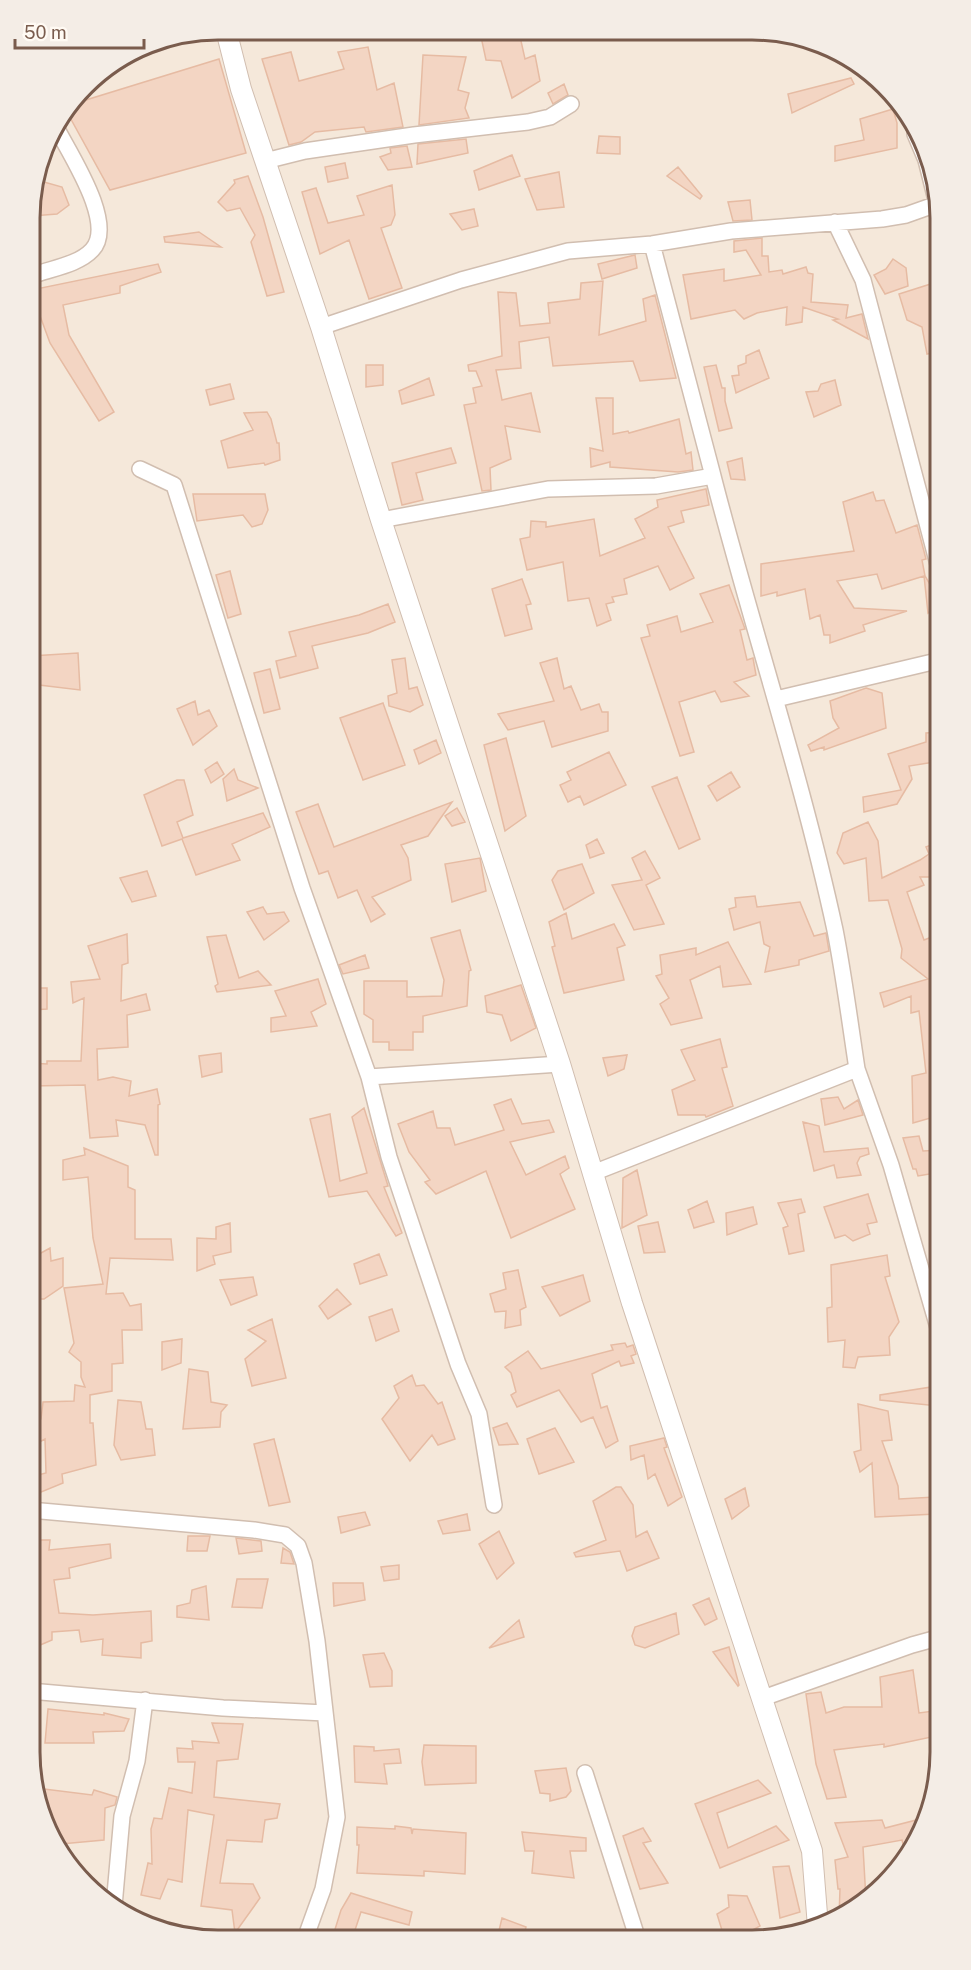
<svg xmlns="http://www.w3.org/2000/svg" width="971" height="1970" viewBox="0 0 971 1970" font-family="'Public Sans',sans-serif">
<rect width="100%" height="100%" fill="#fdf6ec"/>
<!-- residential -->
<path fill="#f5e8da" d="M219,30L789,34L877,77L931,158L941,219V1764L927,1823L902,1867L858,1908L813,1930L752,1940L194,1938L146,1926L94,1893L40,1812L30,1751L32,194L50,135L94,77L147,44Z"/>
<!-- building -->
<path fill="#f3d5c3" stroke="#e6bba3" stroke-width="1.5" d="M480,32H519L525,59L535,55L540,81L512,98L501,61L486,60Z
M368,47L377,90L394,83L403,127L366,132L364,127L315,132L301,142L289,145L262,59L291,52L299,81L344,69L338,52Z
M423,55L466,57L458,90L469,93L465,108L469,118L419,125Z
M219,59L246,153L110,190L67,112L73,104Z
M851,78L854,84L792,113L788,94Z
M564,84L568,95L553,104L548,93Z
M893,109L897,123V148L835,161V146L864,140L860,119Z
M599,136L620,137V154L597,153Z
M466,139L468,153L417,164L418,144Z
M407,146L412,167L388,170L380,157L391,153L390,148Z
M512,155L520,176L479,190L474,171Z
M345,163L348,178L328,182L325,167Z
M678,167L702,196L700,199L667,176Z
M559,172L564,207L537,210L525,179Z
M248,176L263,217L284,292L267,296L251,242L255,235L240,208L227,211L218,202L235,183L234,180Z
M44,182L62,187L69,205L57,214L32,216V193Z
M392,185L395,215L391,225L381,228L402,288L369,299L349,240L320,254L302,192L316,188L328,223L364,215L357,196Z
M750,200L752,220L733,221L728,202Z
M474,209L478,226L462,230L450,214Z
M199,232L221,247L165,242L164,237Z
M762,238V256H768L769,272L782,270L783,274L806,267L808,273L813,274L811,302L848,305L846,318L862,314L868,339L833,320L838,319L803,307L802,322L786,325L787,307L757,313L744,319L735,310L691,319L683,275L724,269V281L761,275L746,250L734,252V241Z
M635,255L637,268L602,279L598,264Z
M893,259L906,268L908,286L885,294L874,275L886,269Z
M158,264L161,272L120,286V293L63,305L69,335L114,412L99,421L50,343L36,305V289Z
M603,281L599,335L646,321L643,299L655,295L676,378L640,381L633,361L553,366L549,337L519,342L521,368L496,370L502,400L531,393L540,432L505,426L511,459L490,468L491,490L482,491L464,405L476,403L473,388L482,386L476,371H469L468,365L502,356L498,292L516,293L520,326L550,323L548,303L580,299L581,283Z
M937,282L941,288V351L927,354L922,327L907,320L899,294Z
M759,350L769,378L736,393L732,376L739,375L738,366L746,363V356Z
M366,365H383V385L366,387Z
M716,365L722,388H725V401L732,428L719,431L704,367Z
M429,378L434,395L402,404L399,391Z
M835,380L841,405L814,417L806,392L818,391L821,384Z
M230,384L234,399L210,405L206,390Z
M596,398H613V434L628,431L629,433L679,419L686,454L691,452L693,470L678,472L610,467V462L591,467L590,448L603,451Z
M267,412L271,419L277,443H279L280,460L265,465L264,463L228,468L221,441L253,430L244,413Z
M451,448L456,463L416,473L423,500L402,505L392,463Z
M742,458L745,480L731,479L727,462Z
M706,489L709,505L681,511L684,522L668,527L694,578L670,590L658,566L624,579L627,594L612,597L614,602L606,604L611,620L597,626L589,598L568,601L563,562L527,570L520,539L530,537L531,521L546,522V527L594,519L600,556L645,538L635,519L658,507L657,500Z
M873,492L876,501L884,500L896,533L917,525L926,559L922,560L925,576L941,603L928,613L924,576L882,589L877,574L837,581L854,608L907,611L863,625L865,631L830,643V635H824L820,615L810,619L805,589L777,596V592L761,596V564L854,551L843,502Z
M193,494H265L268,510L262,524L252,527L243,515L197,521Z
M230,571L241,614L228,618L216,575Z
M522,579L531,604L526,605L532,629L505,636L492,589Z
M729,585L745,629L740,630L747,660L753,658L756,675L734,682L749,696L721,702L715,691L679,702L694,752L680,756L641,638L650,636L647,625L677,616L681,632L713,622L700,594Z
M388,604L395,622L368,633L312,646L318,668L280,678L276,661L296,656L289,632L359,615Z
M78,653L80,690L31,684V656Z
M405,658L409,689L417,687L423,705L410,712L389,706L388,696L397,693L392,660Z
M557,658L564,689L571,686L581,710L599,704L602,712H608V731L552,747L544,721L508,730L498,714L554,701L540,663Z
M270,669L280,709L264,713L254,673Z
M866,688L882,693L886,728L824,750V747L811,751L808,745L839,728L833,718L830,701Z
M195,701L198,715L209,710L217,726L193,745L177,709Z
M383,703L405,765L363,780L340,718Z
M941,732V761L909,766L912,779L897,804L864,812L863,797L901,790L888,754L926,742V733Z
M506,738L526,816L505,831L484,745Z
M436,740L441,753L419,764L414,750Z
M609,752L626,785L584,805L580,796L568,802L560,785L571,780L567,772Z
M217,762L224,774L211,783L205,770Z
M234,769L238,780L258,788L227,801L223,779Z
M731,772L740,787L717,801L708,786Z
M677,777L700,839L679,849L652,787Z
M177,780H184L193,815L177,822L183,838L263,813L270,827L232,844L240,860L196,875L182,839L162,846L144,795Z
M452,802L428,836L401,845L408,858L411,880L372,897L385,914L371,922L357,890L338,898L328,871L319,874L296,812L318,804L334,847Z
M457,808L465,822L452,826L445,816Z
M868,822L878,841L882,878L920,860L929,854L926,847L941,841V882L938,877H920L924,885L907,892L924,940L937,935L941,945V1115L913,1123L912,1076L926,1073L919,1011L911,1013V996L884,1007L880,993L928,979L901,958L902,949L888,900L869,901L866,858L844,864L837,853L843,833Z
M597,839L604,853L590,858L586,845Z
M645,851L660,878L646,885L664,924L634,930L612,885L642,880L632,858Z
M480,858L486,891L452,902L445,864Z
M582,864L594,893L564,910L552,880L558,871Z
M147,871L156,896L132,902L120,878Z
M755,896L757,907L800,902L814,936L826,933L829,951L799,960V965L765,972L770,947L764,944L760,922L734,930L729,909L736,907L735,898Z
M263,907L267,914L284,912L289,921L264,940L247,912Z
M566,913L572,939L614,924L625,945L617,948L624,980L564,993L552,947L555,946L549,922Z
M460,930L471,970L469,971L467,1006L423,1016V1032H413V1050H389V1042H373V1020L364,1014V981H407V997L442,996L444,980L431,938Z
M127,934L128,963L122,965L121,1001L146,994L150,1010L127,1015L128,1047L97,1049L98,1080L113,1077L131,1081L129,1096L157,1089L160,1104L158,1105V1155H155L145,1125L116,1120L118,1136L90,1138L85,1085L31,1086V1063L47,1064V1061H81L84,998L73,1003L71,982L100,979L88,946Z
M226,935L239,978L258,971L271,985L217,992L215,986L218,984L207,937Z
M728,942L751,984L723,987L720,966L690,980L702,1018L671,1025L660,1004L669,998L656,976L662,974L660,955L696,948V955Z
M365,955L369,968L343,974L339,965Z
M318,979L326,1004L311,1012L317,1026L271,1032V1018L286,1016L275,991Z
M521,985L536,1028L511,1041L502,1015L487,1012L485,996Z
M31,988H47V1009L31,1010Z
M720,1039L727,1067L722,1068L733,1106L706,1117L705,1115H678L672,1090L695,1080L681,1050Z
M221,1053L222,1072L202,1077L199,1056Z
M627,1055L624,1069L608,1076L603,1058Z
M838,1097L844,1109L858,1100L863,1115L825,1125L821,1099Z
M511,1099L522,1124L549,1120L554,1132L510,1142L526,1175L565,1156L569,1168L560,1174L575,1209L511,1238L486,1171L436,1194L425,1182L430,1180L409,1152L398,1124L433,1111L437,1128H450L455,1145L504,1130L494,1105Z
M364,1108L388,1186L384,1187L402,1233L396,1236L367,1191L329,1197L310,1119L330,1114L340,1181L367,1173L352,1117Z
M803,1122L819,1126L824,1152L868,1148L869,1154L860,1157L857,1163L861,1175L837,1178L834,1165L814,1171Z
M919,1136L923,1151L941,1150V1172L918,1176L916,1169H913L903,1138Z
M84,1148L128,1166V1187L135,1190V1239H171L173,1260L110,1258L106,1294L123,1293L130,1306L141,1304L142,1330H122L123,1363L112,1364V1391L90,1395V1423H93L96,1465L62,1474L63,1483L34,1495V1476L46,1473L45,1439L34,1445L35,1421L41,1419L43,1402L74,1401L75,1385L85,1387L81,1377V1362L69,1352L74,1343L64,1288L103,1284L93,1238L88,1177L63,1180V1160L85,1155Z
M637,1170L647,1215L622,1228L623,1178Z
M868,1194L877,1222L867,1224L870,1234L853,1241L845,1235L835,1238L824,1207Z
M801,1199L805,1212L798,1214L804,1251L789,1254L783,1228L788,1226L778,1203Z
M707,1201L714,1222L694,1228L688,1210Z
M753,1207L757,1224L727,1235L726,1213Z
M658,1222L665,1252L644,1253L638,1226Z
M230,1223L231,1252L213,1256L215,1264L197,1271V1238L216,1239V1227Z
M50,1248L51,1261L63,1258V1286L44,1299H35L33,1286L30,1287V1259Z
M379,1254L387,1275L360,1284L354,1264Z
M887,1255L890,1276L885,1277L899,1322L889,1337L890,1355L858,1357L855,1368L843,1367L845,1340L828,1342L827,1308L832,1307L831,1265Z
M518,1270L526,1307L520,1310L521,1325L505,1328L506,1311L495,1312L490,1294L506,1289L503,1273Z
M583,1275L590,1301L560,1316L542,1287Z
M253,1277L257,1295L231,1305L220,1280Z
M337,1289L351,1304L328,1319L319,1306Z
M392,1309L399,1331L376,1341L369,1317Z
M272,1319L286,1378L252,1386L245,1359L266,1341L248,1330Z
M182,1339L181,1363L162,1370V1342Z
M625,1343L627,1347L633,1345L636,1354L631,1356L634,1363L621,1366L619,1361L592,1374L601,1408L607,1406L618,1441L606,1448L593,1417L581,1422L559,1390L517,1407L511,1395L516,1392L511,1373L505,1367L528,1351L541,1369L613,1350L611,1345Z
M189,1369L208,1372L211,1402L227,1405L221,1412L220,1427L183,1429Z
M412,1375L416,1386L424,1385L438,1404L442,1402L455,1439L438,1445L432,1435L410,1461L382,1419L399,1398L394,1386Z
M938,1386V1406L880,1400V1395Z
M118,1400L141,1402L146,1429H152L155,1455L121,1460L114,1445Z
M858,1404L888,1411L892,1440L882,1441L898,1486L899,1499L935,1497L936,1514L875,1517L872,1463L860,1472L854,1452L861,1450Z
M507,1423L518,1444L499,1445L493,1428Z
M555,1428L574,1462L539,1474L527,1439Z
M664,1438L667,1447L664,1448L682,1497L668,1506L655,1474L648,1479L644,1455L631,1460L630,1446Z
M274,1439L290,1502L269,1506L254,1444Z
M616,1487H621L633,1505L636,1537L647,1531L659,1558L627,1571L620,1551L576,1557L574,1553L606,1540L593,1501Z
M745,1488L749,1506L732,1519L725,1499Z
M365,1512L370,1525L341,1533L338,1517Z
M467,1514L470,1530L443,1534L438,1521Z
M499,1531L514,1563L497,1579L479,1544Z
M188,1536H210L207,1551H187Z
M236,1538L261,1541L262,1551L239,1554Z
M33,1540H50L49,1550L110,1544L111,1558L69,1568L70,1578L54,1580L59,1613L93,1615L151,1611L152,1641L141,1643V1658L102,1655L103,1639L81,1642L79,1630L52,1632V1640L38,1646L34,1635H30V1550Z
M283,1548L290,1552L294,1564L281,1563Z
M399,1565V1579L384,1581L381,1567Z
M237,1579H268L262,1608L232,1607Z
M333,1583H363L365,1600L334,1606Z
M206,1586L209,1620L177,1617V1606L190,1603L192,1590Z
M709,1598L717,1619L705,1625L693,1605Z
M676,1613L679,1634L645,1648L635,1645L632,1636L635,1627Z
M519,1620L524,1637L489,1648L510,1628Z
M729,1647L739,1685L738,1686L713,1652Z
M384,1653L392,1671V1686L370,1687L363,1655Z
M913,1670L919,1713L941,1710V1735L884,1747V1744L834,1750L846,1797L827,1799L816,1764L806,1694L821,1692L826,1713L844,1707H882L880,1677Z
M48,1709L104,1715V1713L129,1719L124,1731L93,1732L94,1743H45Z
M212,1723L243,1724L238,1759L217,1761L214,1797L280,1804L277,1818L265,1820L262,1842L227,1840L220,1883L253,1884L260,1898L235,1933L232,1910L201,1906L214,1815L188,1810L182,1882L168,1879L160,1899L141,1895L148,1863L152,1864L151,1829L154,1818L162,1819L169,1788L192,1793L195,1762H178L177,1748L193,1749L192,1741L219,1743Z
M424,1745L476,1746V1783L425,1785L422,1762Z
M354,1746L374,1747V1751L399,1749L401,1763L384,1764L387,1784L355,1782Z
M566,1768L571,1791L566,1797L550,1801V1794L540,1793L535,1771Z
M758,1780L771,1793L717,1813L728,1848L776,1826L789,1840L720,1868L695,1804Z
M36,1788L92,1795L94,1790L117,1797L115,1805L105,1808L104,1840L61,1844L40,1812Z
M928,1817L914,1846L904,1848L902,1840L863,1847L866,1900L858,1908L839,1917L840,1889H838L835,1860L848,1857L835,1823L882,1820L885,1828Z
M395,1826L411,1828L412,1834L413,1829L466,1833L465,1874L424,1871V1876L357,1873L359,1845H357V1827L395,1829Z
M643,1828L651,1841L643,1843L668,1883L640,1889L623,1836Z
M522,1832L586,1838V1851H570L574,1878L532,1873L534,1851H525Z
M789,1866L800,1912L780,1918L773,1867Z
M351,1893L412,1912L409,1925L361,1912L352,1939H332L341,1910Z
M728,1895L747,1896L760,1926L735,1940H725L717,1914L729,1907Z
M502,1918L526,1927L523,1939H497Z"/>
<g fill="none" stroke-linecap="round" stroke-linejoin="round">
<defs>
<path id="minor" d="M265,161L305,151L414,135L528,122L550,117L571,104
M937,204L941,219
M835,222L863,280L941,576
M37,274C54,268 79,264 92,250C117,224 69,153 56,127
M321,327L461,280L568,251L652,244L731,231L882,219L906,215L937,204L926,160L915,134
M140,469L174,485L302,888L369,1077L560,1064
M381,520L548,489L656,486L713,476L652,244
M776,699L941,660
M857,1069L891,1165L941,1338
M369,1077L389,1157L458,1364L479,1414L494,1505
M593,1173L857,1069C850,1023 844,976 835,930C802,777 752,628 713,476
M30,1510L254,1530L285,1535L298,1546L304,1563L317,1641L337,1817L323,1889L305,1939
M30,1691L223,1708L325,1713
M763,1698L912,1645L941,1637
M585,1773L638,1940
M114,1906L122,1816L137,1761L145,1700"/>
<path id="tertiary" d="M226,30L241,89L321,327L381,520L560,1064L632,1303L812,1851L818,1927"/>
</defs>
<!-- minor casing -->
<use href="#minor" stroke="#d1beb0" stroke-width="18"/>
<!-- tertiary casing -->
<use href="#tertiary" stroke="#d1beb0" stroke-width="22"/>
<!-- minor -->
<use href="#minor" stroke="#fff" stroke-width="15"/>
<!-- tertiary -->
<use href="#tertiary" stroke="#fff" stroke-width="20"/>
</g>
<!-- crop -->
<path d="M0 0H971V1970H0ZM218 40H752A178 178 0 0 1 930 218V1752A178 178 0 0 1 752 1930H218A178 178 0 0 1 40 1752V218A178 178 0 0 1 218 40Z" fill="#f4ede6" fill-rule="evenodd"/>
<path fill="none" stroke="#7a5c4d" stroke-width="3" d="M218 40H752A178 178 0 0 1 930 218V1752A178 178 0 0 1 752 1930H218A178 178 0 0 1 40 1752V218A178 178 0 0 1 218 40Z"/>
<!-- scale -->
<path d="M15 39v9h129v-9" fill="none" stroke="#7a5c4d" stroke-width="3"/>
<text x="24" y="39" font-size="18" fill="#7a5c4d" stroke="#fffaf3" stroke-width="4.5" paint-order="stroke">50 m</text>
</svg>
